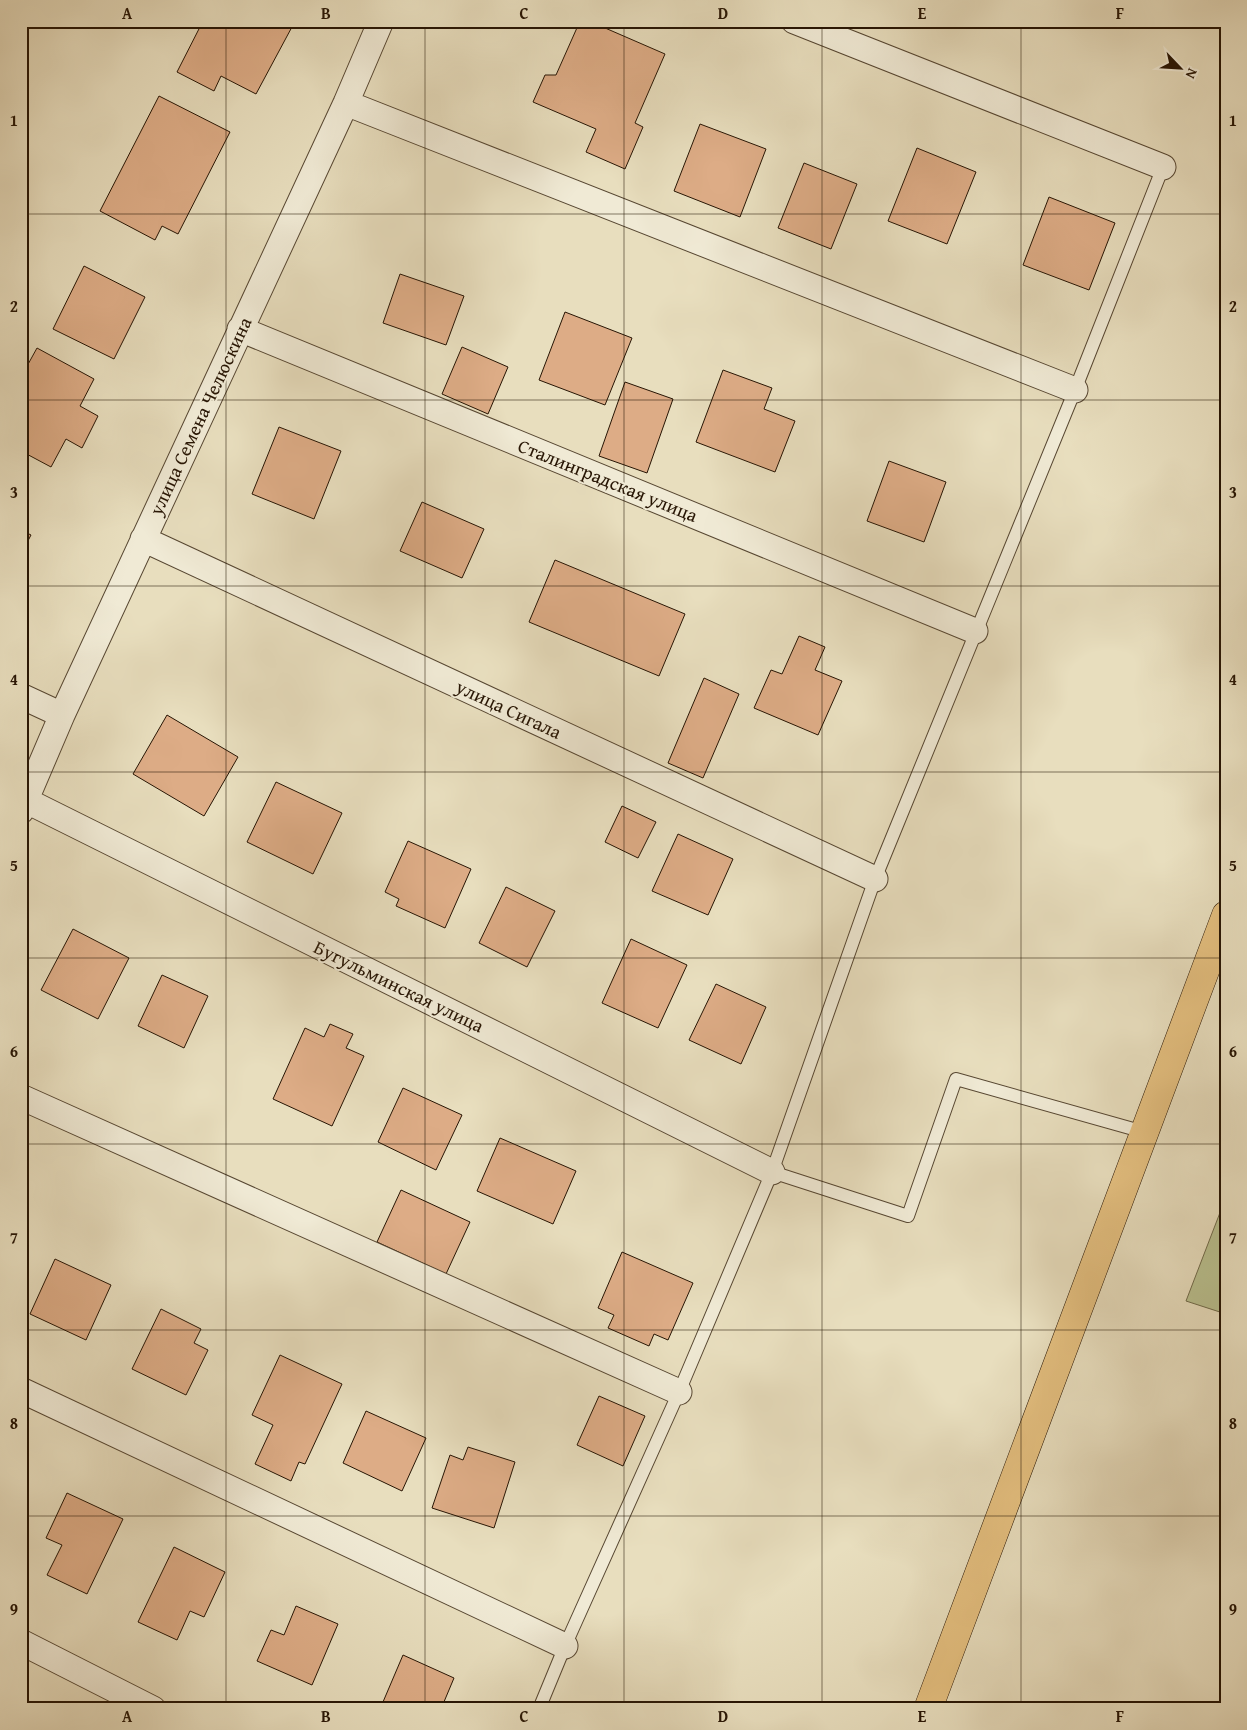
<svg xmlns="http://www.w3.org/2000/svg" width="1247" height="1730" viewBox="0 0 1247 1730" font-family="'Gentium Book Plus',serif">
<rect width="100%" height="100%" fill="#e8debe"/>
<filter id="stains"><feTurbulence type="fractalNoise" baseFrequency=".004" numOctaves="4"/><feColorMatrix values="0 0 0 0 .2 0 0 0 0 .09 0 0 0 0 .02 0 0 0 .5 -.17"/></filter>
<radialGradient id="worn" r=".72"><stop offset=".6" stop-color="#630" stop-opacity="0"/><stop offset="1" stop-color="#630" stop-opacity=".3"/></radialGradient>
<!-- green -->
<path fill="#b9c08f" stroke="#706a4a" d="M1226,1197V1314L1186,1301Z"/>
<!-- building -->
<path fill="#ddac86" stroke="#271504" d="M203,21H286L293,25L256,94L221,76L214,91L177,72Z
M580,21H589L665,54L635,123L643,127L625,169L586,152L596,129L533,102L545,75H556Z
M159,96L230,132L178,234L162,226L155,240L100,211Z
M700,124L766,149L740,217L674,191Z
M917,148L976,172L947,244L888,221Z
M804,163L857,184L831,249L778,228Z
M1049,197L1115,223L1089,290L1023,265Z
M84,266L145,297L114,359L53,329Z
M400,274L464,296L446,345L383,323Z
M565,312L632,338L605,405L539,380Z
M462,347L508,367L488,414L442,394Z
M37,348L94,379L80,406L98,416L82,448L66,439L51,467L21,451V377Z
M723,370L772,388L764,409L795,421L775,472L696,442Z
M625,382L673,399L647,473L599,456Z
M279,427L341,451L314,519L252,494Z
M889,461L946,482L924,542L867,521Z
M422,502L484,529L462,578L400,551Z
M21,530L31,535L21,554Z
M555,560L685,614L659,676L529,622Z
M799,636L825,647L815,670L842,681L818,735L754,708L771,670L782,674Z
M704,678L739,694L703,778L668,763Z
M167,715L238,757L204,816L133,774Z
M276,782L342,813L313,874L247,842Z
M622,806L656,822L638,858L605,842Z
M678,834L733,859L708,915L652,891Z
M408,841L471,869L445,928L396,906L399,899L385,892Z
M506,887L555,911L527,967L479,943Z
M73,929L129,958L98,1019L41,990Z
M631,939L687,965L658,1028L602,1003Z
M162,975L208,996L184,1048L138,1026Z
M716,984L766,1007L741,1064L689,1040Z
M330,1024L353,1034L346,1048L364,1056L332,1126L273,1099L305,1028L324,1037Z
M403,1088L462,1115L436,1170L378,1142Z
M500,1138L576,1171L553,1224L477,1191Z
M401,1190L470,1222L446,1274L377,1242Z
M622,1252L693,1283L668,1340L654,1334L649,1346L608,1328L614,1315L598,1308Z
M55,1259L111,1285L86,1340L30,1314Z
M161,1309L201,1329L194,1343L208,1350L186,1395L132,1369Z
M280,1355L342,1384L305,1464L299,1462L291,1481L255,1464L273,1425L252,1415Z
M599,1396L645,1416L623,1466L577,1445Z
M366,1411L426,1438L402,1491L343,1463Z
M468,1447L515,1462L494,1528L432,1508L450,1455L463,1460Z
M67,1493L123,1519L87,1594L47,1575L62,1545L46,1538Z
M174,1547L225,1572L204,1617L190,1611L177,1640L138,1622Z
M296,1606L338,1624L312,1685L257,1661L271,1630L284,1635Z
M403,1655L454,1678L441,1709H380Z"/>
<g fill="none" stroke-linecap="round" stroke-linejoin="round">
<defs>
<path id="lane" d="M772,1172L908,1216L956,1079L1144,1132
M539,1709L565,1646L679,1392L772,1172L875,879L1075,390L1163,167"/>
<path id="street" d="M794,21L1163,167
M346,103L1075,390
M240,329L975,631
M143,539L875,879
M21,696L62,715
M25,800L772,1172
M21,811L62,715L346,103L381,21
M21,1097L679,1392
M21,1390L565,1646
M21,1642L153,1709"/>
<path id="primary" d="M928,1709L1226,915"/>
</defs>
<!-- lane casing -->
<use href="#lane" stroke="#574732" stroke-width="14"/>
<!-- street casing -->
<use href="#street" stroke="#574732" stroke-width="27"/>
<!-- primary casing -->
<use href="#primary" stroke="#271504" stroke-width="29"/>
<!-- lane -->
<use href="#lane" stroke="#f0ead5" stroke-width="12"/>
<!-- street -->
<use href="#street" stroke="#f0ead5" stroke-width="25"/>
<!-- primary -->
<use href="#primary" stroke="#e4bf7f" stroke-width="28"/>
</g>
<!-- grid -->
<path fill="none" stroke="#271504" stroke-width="1" stroke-opacity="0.55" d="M226,21V1709M425,21V1709M624,21V1709M822,21V1709M1021,21V1709M21,214H1226M21,400H1226M21,586H1226M21,772H1226M21,958H1226M21,1144H1226M21,1330H1226M21,1516H1226"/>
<g text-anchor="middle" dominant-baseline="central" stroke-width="4" stroke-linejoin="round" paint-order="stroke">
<!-- street labels -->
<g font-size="19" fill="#271504" stroke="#f0ead5">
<text transform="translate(200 416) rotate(-65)">улица Семена Челюскина</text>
<text transform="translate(608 480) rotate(22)">Сталинградская улица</text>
<text transform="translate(509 709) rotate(25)">улица Сигала</text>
<text transform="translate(399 986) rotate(26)">Бугульминская улица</text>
</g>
</g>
<!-- margin -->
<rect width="1247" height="1730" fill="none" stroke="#e8debe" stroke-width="55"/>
<!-- north arrow -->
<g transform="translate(1180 68) rotate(115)" stroke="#f0ead5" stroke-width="4" paint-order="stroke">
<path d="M0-4L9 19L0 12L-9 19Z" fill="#271504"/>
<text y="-8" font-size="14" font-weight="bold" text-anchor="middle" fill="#271504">N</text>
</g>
<rect x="28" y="28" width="1192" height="1674" fill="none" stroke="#271504" stroke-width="2"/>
<g font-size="16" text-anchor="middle" font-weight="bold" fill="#271504">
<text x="127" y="19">A</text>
<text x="326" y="19">B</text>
<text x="524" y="19">C</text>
<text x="723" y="19">D</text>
<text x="922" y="19">E</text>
<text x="1120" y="19">F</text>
<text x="14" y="126">1</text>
<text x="1233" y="126">1</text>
<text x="14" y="312">2</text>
<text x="1233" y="312">2</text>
<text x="14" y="498">3</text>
<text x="1233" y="498">3</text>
<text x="14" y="685">4</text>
<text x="1233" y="685">4</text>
<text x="14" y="871">5</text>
<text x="1233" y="871">5</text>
<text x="14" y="1057">6</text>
<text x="1233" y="1057">6</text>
<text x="14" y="1243">7</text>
<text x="1233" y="1243">7</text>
<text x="14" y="1429">8</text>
<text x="1233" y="1429">8</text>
<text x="14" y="1615">9</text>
<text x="1233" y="1615">9</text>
<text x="127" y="1722">A</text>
<text x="326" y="1722">B</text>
<text x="524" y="1722">C</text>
<text x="723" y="1722">D</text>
<text x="922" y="1722">E</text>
<text x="1120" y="1722">F</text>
</g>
<rect width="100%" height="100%" filter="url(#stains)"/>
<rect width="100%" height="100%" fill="url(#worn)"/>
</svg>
